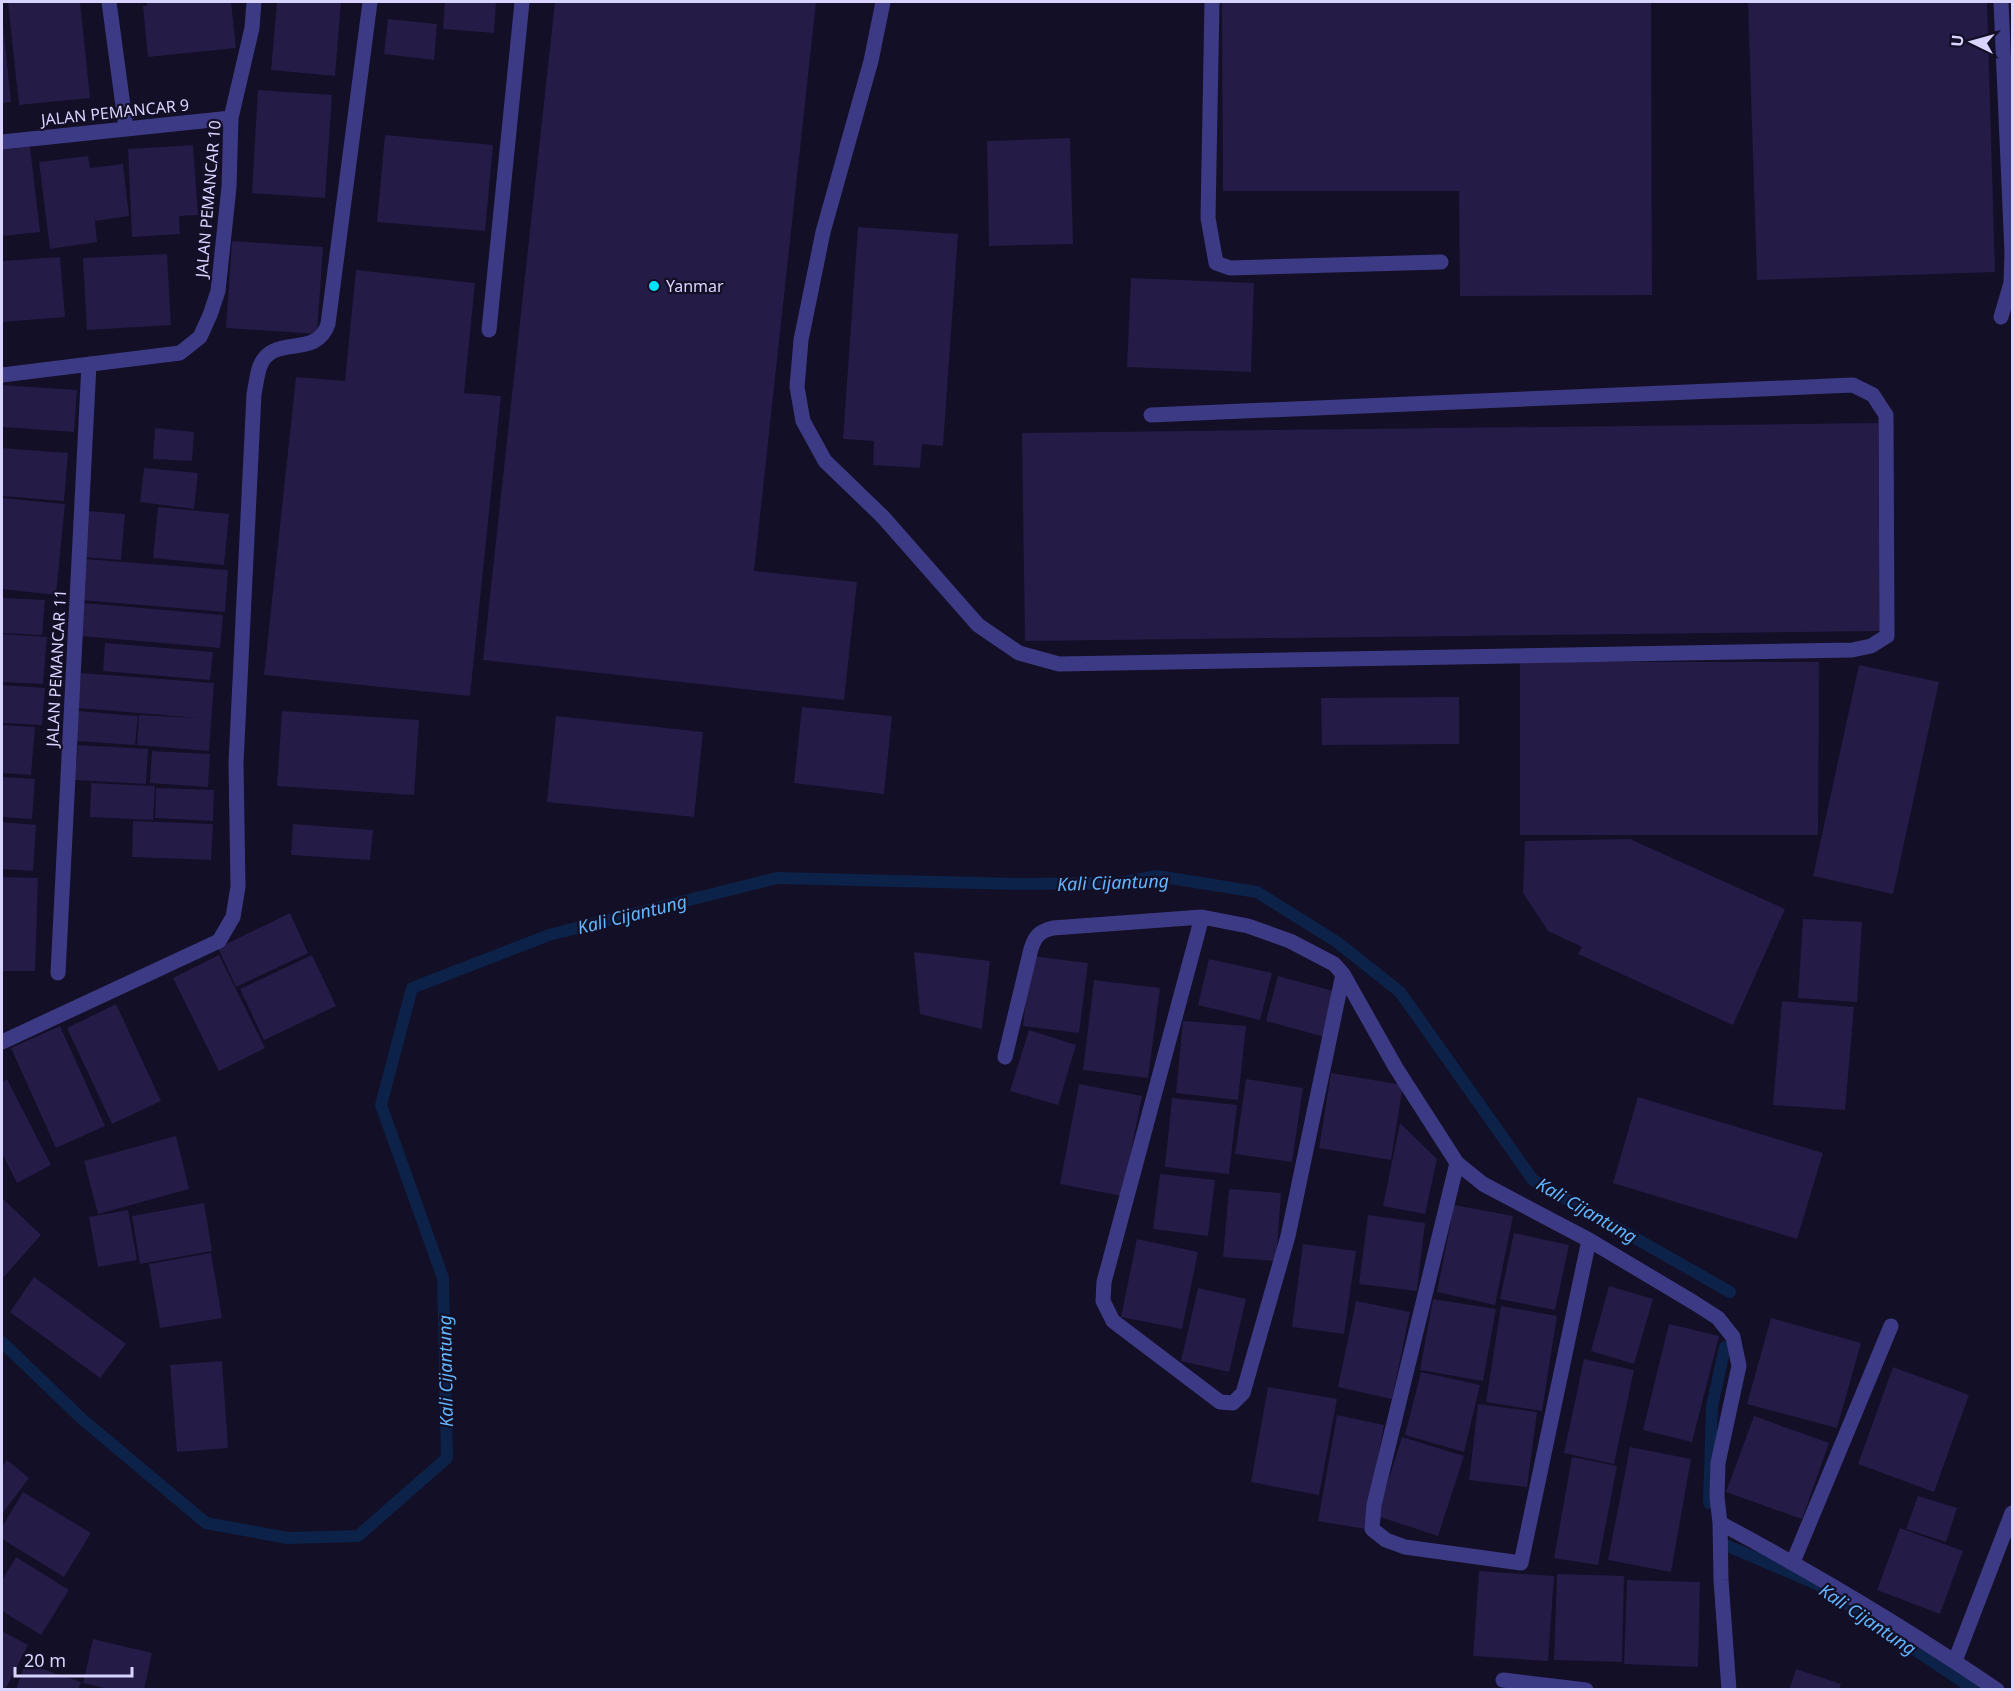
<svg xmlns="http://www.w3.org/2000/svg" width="2014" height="1691" viewBox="0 0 2014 1691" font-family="'Noto Sans',sans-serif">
<rect width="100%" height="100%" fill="#130f26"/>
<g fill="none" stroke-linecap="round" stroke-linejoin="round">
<!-- stream -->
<path stroke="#0c2248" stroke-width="12" d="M2,1342L82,1419L206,1523L288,1538L358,1536L447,1458L443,1278L381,1105L412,988L549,935L777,878L1023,884L1119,883L1157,876L1257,892L1337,942L1400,992L1533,1180L1730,1292
M1709,1503L1712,1406L1725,1347
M1723,1544L1817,1584L1975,1690"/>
</g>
<!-- building -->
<path fill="#241b47" d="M8,2H80L90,98L19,105Z
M147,2H231L236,48L148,57L143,6H147Z
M277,2H341L335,76L271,70Z
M445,2H496L494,33L443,29Z
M555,2H816L754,571L857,582L844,700L483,660Z
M1222,2H1651L1652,295L1460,296L1459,191H1223Z
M1748,2H1987L1995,272L1757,280Z
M388,19L437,24L434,60L384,54Z
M2,25H3L11,102L2,103Z
M258,90L332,95L325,198L252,193Z
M385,135L493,145L485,231L377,222Z
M1070,138L1073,244L989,246L987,141Z
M193,145L198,215L179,216L180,234L132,237L128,149Z
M30,147L40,232L2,236V150Z
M88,156L90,168L123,164L129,216L95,221L97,242L50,249L39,162Z
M858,227L958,234L943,446L922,444L920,468L873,465L874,441L843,439Z
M232,241L323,247L317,334L226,328Z
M167,254L171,325L87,330L83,258Z
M60,257L65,317L2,322V261Z
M356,270L475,283L464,393L501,396L470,696L264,675L296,377L345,381Z
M1131,278L1254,283L1251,372L1127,367Z
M2,385L77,390L74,432L2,427Z
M1878,423L1880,631L1025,641L1022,433Z
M155,428L194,432L192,461L153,459Z
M2,448L68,453L64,501L2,496Z
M144,468L198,473L194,509L140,502Z
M2,498L65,504L56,595L2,589Z
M158,507L229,514L224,565L153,558Z
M88,511L125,514L121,560L84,557Z
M85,559L228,570L225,612L82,600Z
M2,598L45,600L42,635L2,633Z
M83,603L223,615L220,648L81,636Z
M2,634L47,637L43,684L2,682Z
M105,643L213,652L210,680L103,671Z
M1520,662H1819L1818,835H1520Z
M1859,665L1939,682L1893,894L1813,876Z
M81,673L214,683L209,751L137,745L139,715L200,718L78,708Z
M2,685L45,688L42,725L2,723Z
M1459,697V744L1322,745L1321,698Z
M802,707L892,716L884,794L794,783Z
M78,711L138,716L135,745L76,741Z
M282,711L419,720L414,795L277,786Z
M556,716L703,732L694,817L547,802Z
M2,725L35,727L31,775L2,773Z
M78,745L148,749L146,784L75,780Z
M152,751L210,754L208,787L150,783Z
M2,777L35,779L32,819L2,817Z
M91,783L155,786L153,820L90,817Z
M156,788L214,790L213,821L155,818Z
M133,821L213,824L211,860L132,857Z
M2,822L36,825L33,871L2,869Z
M293,824L373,830L370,860L291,855Z
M1630,839L1785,909L1733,1025L1578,954L1582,947L1548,931L1523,893L1525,841Z
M2,877L38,878L35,971H2Z
M290,913L308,953L236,987L218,948Z
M1803,919L1862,922L1857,1002L1798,998Z
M914,952L990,961L982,1029L920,1014Z
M219,955L265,1048L219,1071L173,978Z
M312,955L336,1006L264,1040L240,989Z
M1031,956L1088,963L1079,1033L1023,1026Z
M1209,959L1272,973L1260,1020L1198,1005Z
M1278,976L1337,992L1325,1037L1266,1021Z
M1094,980L1160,988L1148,1078L1083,1070Z
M1782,1001L1854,1007L1845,1110L1773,1105Z
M116,1004L161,1101L112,1124L67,1028Z
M1183,1021L1246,1026L1238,1100L1176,1093Z
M60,1026L105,1126L56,1148L11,1048Z
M1029,1030L1076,1045L1058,1105L1010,1091Z
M1331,1073L1403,1085L1391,1160L1319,1148Z
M7,1079L51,1165L17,1183L2,1153V1082Z
M1246,1079L1303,1088L1292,1162L1235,1154Z
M1079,1084L1142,1096L1122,1196L1060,1184Z
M1638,1097L1823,1153L1797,1239L1613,1183Z
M1172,1098L1237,1105L1229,1174L1165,1167Z
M1400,1123L1437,1159L1425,1214L1383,1206Z
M176,1136L189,1189L98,1214L84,1161Z
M1160,1174L1215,1180L1208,1236L1153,1229Z
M1229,1189L1281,1193L1276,1261L1223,1257Z
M2,1198L41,1235L2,1279Z
M204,1203L212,1251L140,1264L132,1216Z
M1454,1205L1513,1216L1495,1305L1437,1292Z
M128,1210L137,1260L98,1267L89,1217Z
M1368,1215L1425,1223L1417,1291L1359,1284Z
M1514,1233L1569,1245L1555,1310L1500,1299Z
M1137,1239L1198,1252L1182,1329L1121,1317Z
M1303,1244L1356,1251L1344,1334L1292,1327Z
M211,1253L222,1318L160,1328L149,1264Z
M34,1277L126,1344L100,1378L10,1312Z
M1609,1286L1653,1299L1634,1364L1591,1351Z
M1198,1288L1246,1299L1229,1372L1181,1361Z
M1433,1299L1496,1309L1483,1381L1420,1370Z
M1356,1301L1410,1312L1392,1399L1338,1387Z
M1501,1306L1557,1316L1542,1411L1486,1402Z
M1771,1318L1861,1343L1837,1428L1747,1404Z
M1669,1324L1719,1336L1692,1442L1643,1430Z
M1584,1359L1634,1370L1614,1464L1564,1453Z
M222,1361L228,1448L177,1452L170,1365Z
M1893,1367L1969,1395L1934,1492L1858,1464Z
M1421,1372L1480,1385L1464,1452L1405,1435Z
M1268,1387L1337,1399L1319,1495L1251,1482Z
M1478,1404L1537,1412L1527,1487L1469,1480Z
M1337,1415L1384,1425L1365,1529L1318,1521Z
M1754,1416L1829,1443L1802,1519L1726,1492Z
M1402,1437L1464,1456L1438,1536L1377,1516Z
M1630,1447L1691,1459L1671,1572L1608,1560Z
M1572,1457L1617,1466L1598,1565L1554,1558Z
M7,1460L29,1478L2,1514V1467Z
M23,1492L91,1533L64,1577L2,1539V1527Z
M1918,1496L1957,1508L1946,1542L1906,1529Z
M1900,1528L1963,1551L1940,1614L1877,1590Z
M16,1557L69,1590L41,1635L2,1611V1580Z
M1479,1571L1554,1576L1548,1661L1473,1656Z
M1557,1574L1624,1576L1622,1662L1554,1660Z
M1627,1580L1700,1582L1698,1667L1624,1664Z
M2,1631L28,1645L5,1690H2Z
M93,1639L152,1653L144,1690H113L83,1683Z
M25,1663L81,1682L78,1690H16Z
M1796,1669L1841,1684L1839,1690H1789Z"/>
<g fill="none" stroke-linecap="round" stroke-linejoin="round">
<!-- lane -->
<path stroke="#3d3a85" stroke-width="15" d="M883,2L871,61L823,232L801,340L797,387L803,421L825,461L883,517L978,625L1019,653L1059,664L1852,650L1871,646L1887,636L1886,415L1873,395L1853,385L1151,415
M1212,2L1208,218L1216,263L1230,268L1441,262
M2001,2L2012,253L2011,283L2001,317
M489,330L522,2"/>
<!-- street -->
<path stroke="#3d3a85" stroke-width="15" d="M109,2L126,128
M2,142L231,118
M2,375L180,353L200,337L210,315L218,291L229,187L231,118L252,28L254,2
M1202,917L1104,1282L1103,1301L1113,1321L1220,1402L1233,1403L1243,1393L1288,1236L1343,974
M58,973L89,364
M2,1042L219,941L233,917L238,887L236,763L254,394C256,385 257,374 260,366C273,333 316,360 328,324L370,2
M1005,1057L1031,949C1035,936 1040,931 1053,928L1202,917L1248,926L1290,941L1334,964L1343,974L1396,1068L1457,1163L1483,1184L1589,1240L1693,1302L1718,1318L1733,1337L1739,1366L1718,1463L1717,1497L1720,1523C1815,1574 1908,1629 1997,1690
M1457,1163L1374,1505L1372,1529L1386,1540L1405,1547L1521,1563L1589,1240
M1720,1523L1721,1580L1729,1690
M1793,1562L1891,1326
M1955,1661L2012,1513
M1503,1680L1586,1690"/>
</g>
<!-- markers -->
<circle fill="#00e5ff" stroke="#130f26" stroke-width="2" cx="654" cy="286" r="6"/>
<g text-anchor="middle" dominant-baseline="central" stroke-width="4.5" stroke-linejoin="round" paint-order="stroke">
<!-- street labels -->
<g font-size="16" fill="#d9d4ff" stroke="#130f26">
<text transform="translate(115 112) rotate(-6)">JALAN PEMANCAR 9</text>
<text transform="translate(208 199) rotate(-85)">JALAN PEMANCAR 10</text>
<text transform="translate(56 668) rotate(-87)">JALAN PEMANCAR 11</text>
</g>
<!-- poi labels -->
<g font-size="16" fill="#d9d4ff" stroke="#130f26" text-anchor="start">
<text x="666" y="286">Yanmar</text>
</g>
<!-- water labels -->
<g font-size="18" font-style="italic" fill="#62b6ff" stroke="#130f26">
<text transform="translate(1113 882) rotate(-2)">Kali Cijantung</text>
<text transform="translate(632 914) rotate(-14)">Kali Cijantung</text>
<text transform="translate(1587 1210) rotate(30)">Kali Cijantung</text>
<text transform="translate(445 1371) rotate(-91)">Kali Cijantung</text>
<text transform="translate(1868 1619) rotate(34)">Kali Cijantung</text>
</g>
</g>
<!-- border -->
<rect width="2014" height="1691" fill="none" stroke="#d9d4ff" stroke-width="6"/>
<!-- north arrow -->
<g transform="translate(1972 42) rotate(275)" stroke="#130f26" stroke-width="4.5" paint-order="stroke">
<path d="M0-4.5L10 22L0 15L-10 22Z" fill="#d9d4ff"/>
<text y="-9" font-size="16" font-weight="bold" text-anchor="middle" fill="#d9d4ff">U</text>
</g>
<!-- scale -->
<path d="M15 1667v9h117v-9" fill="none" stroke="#d9d4ff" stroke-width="3"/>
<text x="24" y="1667" font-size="18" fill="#d9d4ff" stroke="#130f26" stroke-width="4.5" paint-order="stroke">20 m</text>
</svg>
